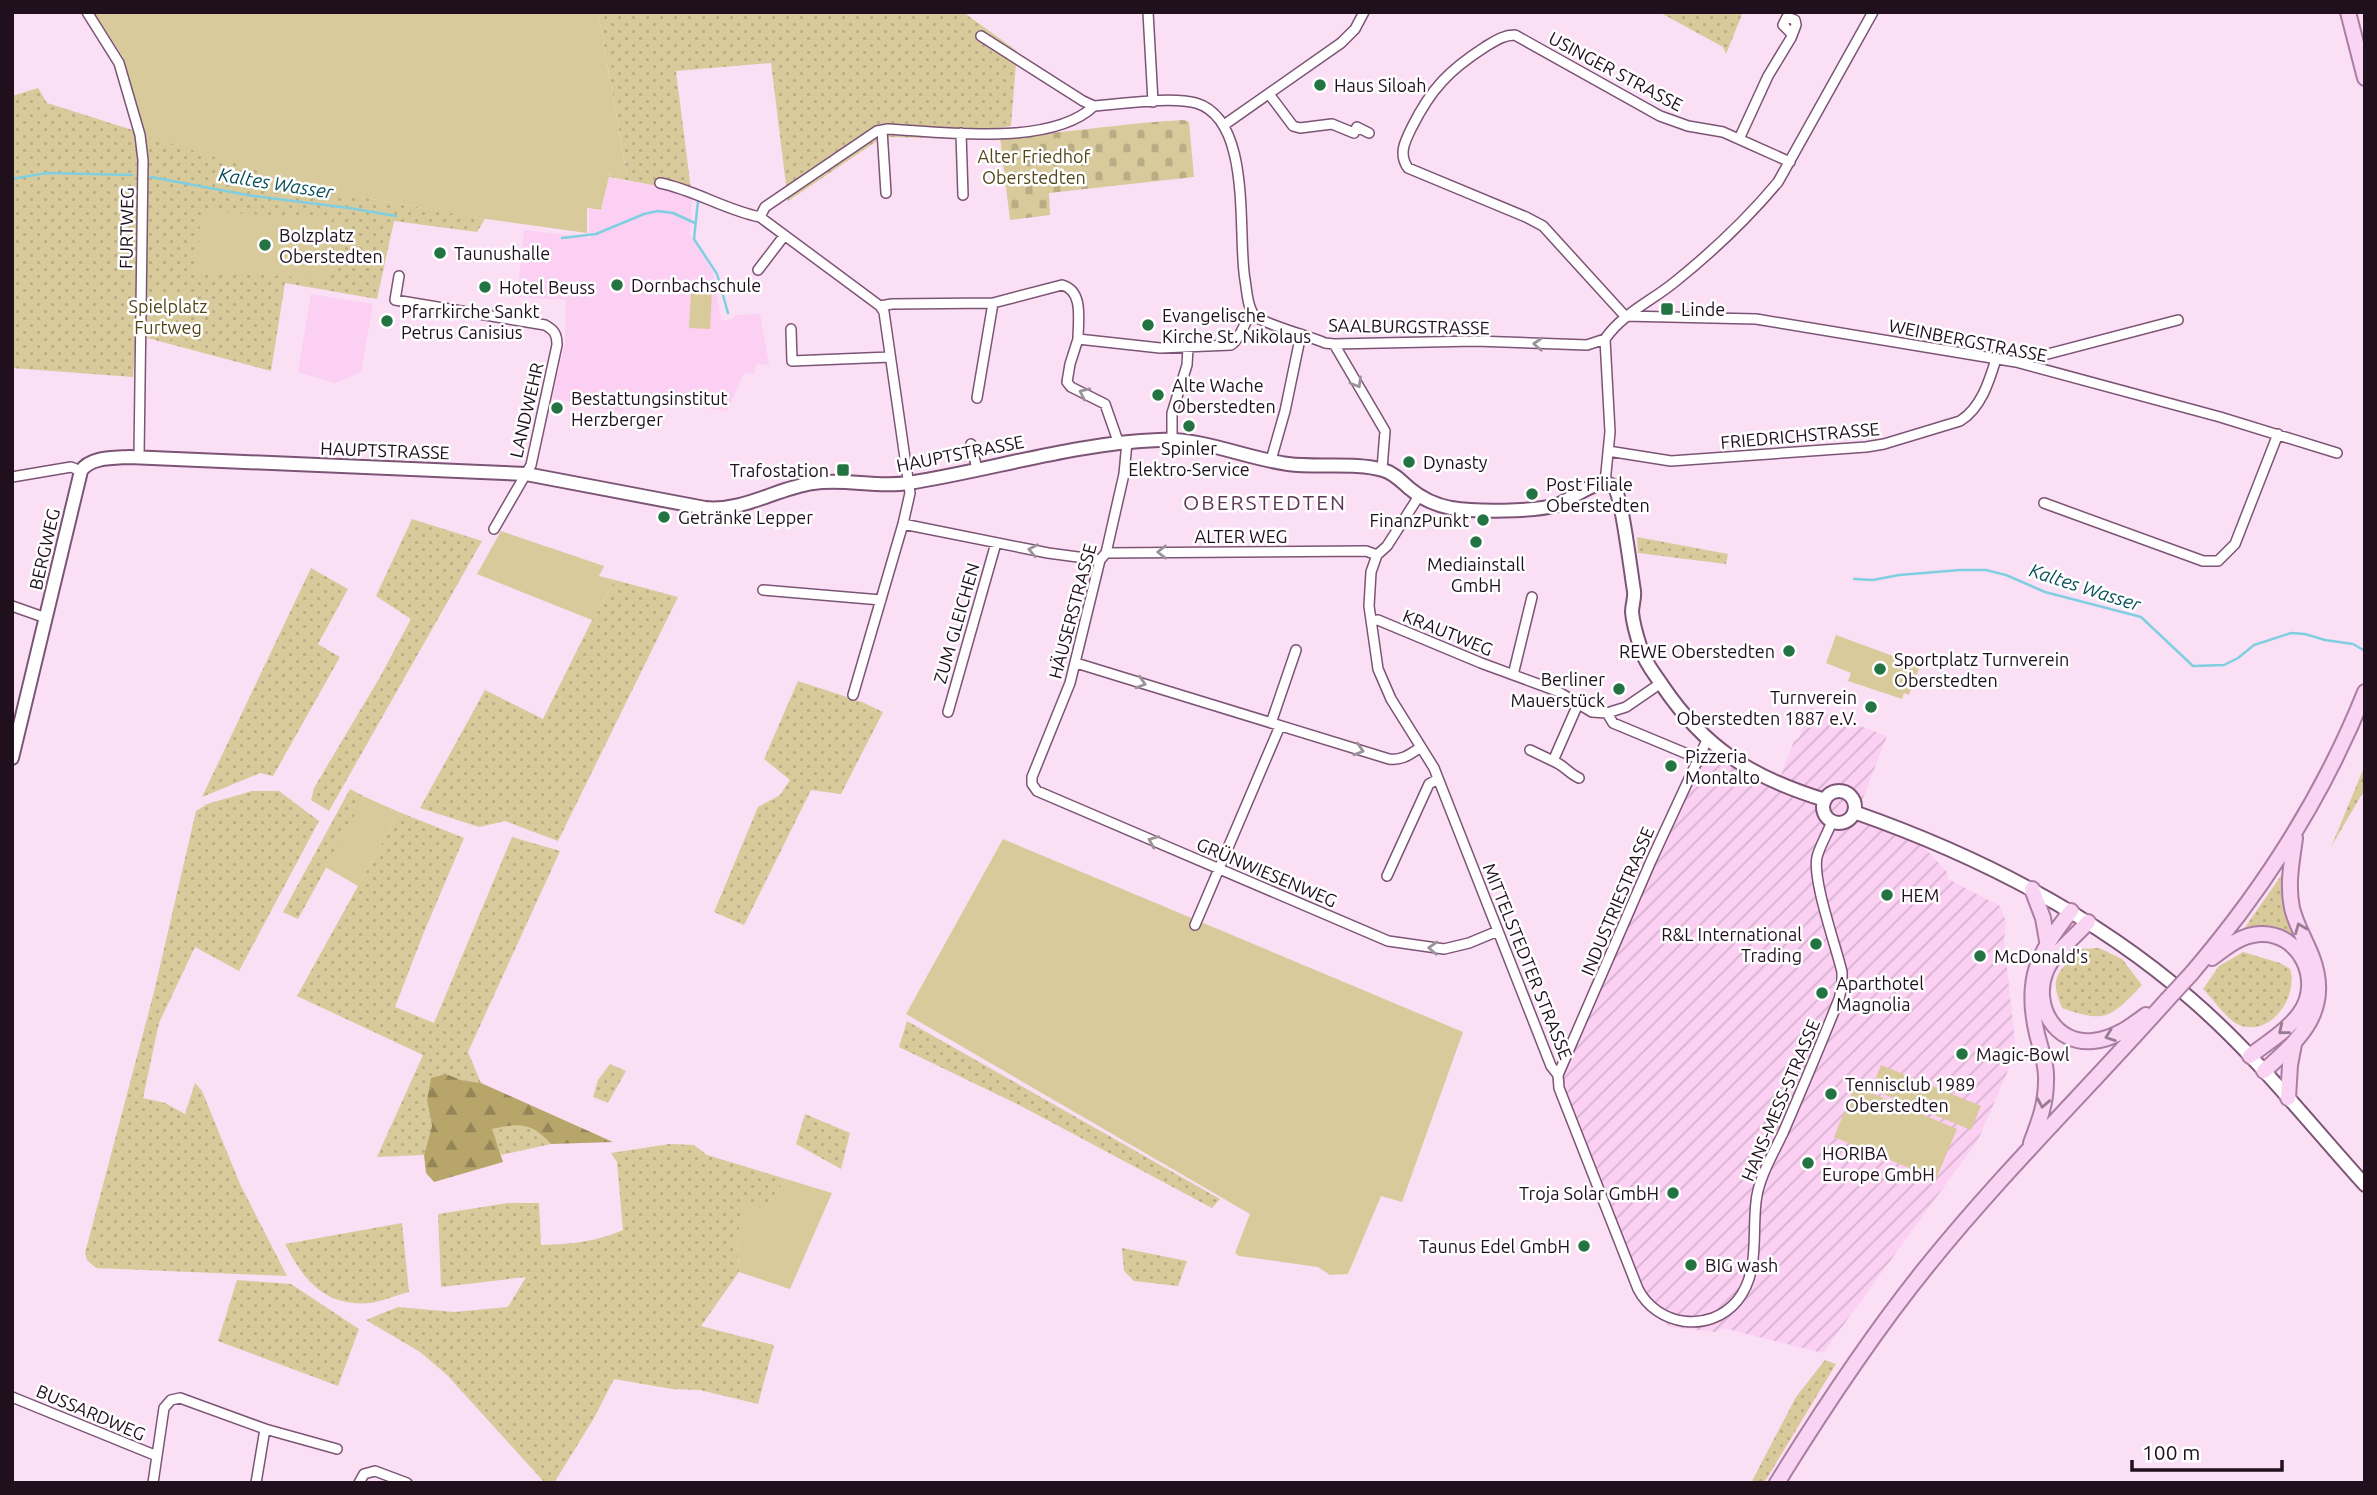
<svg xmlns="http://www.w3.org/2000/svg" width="2377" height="1495" viewBox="0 0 2377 1495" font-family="Ubuntu,sans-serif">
<defs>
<pattern id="industrial-furrows" width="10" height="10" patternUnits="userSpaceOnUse" patternTransform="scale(1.75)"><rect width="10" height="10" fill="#fbd0f2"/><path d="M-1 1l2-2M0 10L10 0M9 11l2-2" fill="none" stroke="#d7b2cf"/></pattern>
<pattern id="grass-dots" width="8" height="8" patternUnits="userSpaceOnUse" patternTransform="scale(1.75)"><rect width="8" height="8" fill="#d9ca9b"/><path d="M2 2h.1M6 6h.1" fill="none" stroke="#baac85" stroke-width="1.8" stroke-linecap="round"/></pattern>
<pattern id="forest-firs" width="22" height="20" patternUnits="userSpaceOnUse" patternTransform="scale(1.75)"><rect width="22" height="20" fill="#b7a56a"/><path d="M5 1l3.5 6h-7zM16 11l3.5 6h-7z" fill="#948557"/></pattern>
<pattern id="cemetery-stones" width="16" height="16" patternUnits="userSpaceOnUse" patternTransform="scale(1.75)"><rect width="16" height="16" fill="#d9ca9b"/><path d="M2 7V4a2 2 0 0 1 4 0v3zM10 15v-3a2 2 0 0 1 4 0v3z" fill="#baac85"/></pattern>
<pattern id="park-tufts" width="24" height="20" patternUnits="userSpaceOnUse" patternTransform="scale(1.75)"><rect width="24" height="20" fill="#d9ca9b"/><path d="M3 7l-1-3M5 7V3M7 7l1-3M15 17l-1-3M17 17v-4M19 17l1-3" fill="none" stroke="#baac85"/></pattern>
</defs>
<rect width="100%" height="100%" fill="#fbdff5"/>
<!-- built -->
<path fill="#fbd0f2" d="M609,178L674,189L692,198L690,234L713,272L721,320H730L736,315L760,314L769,365L757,364L754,374L744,373L727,411L625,396L622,412L552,398L565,343L566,300L517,297L524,230L591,238L592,232H589V209L602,211Z
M311,294L373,304L361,372L335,383L298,372Z"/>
<!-- industrial -->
<path fill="url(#industrial-furrows)" d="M1810,708L1887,736L1855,819L1922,845L1947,872L1948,879L2000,906L2006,922L2004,940L2016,1052L1978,1140L1823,1353L1723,1328L1716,1332L1670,1327L1652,1309L1642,1297L1559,1088L1562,1067L1707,740L1778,783L1794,741L1799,738Z"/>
<!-- grass -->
<path fill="url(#grass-dots)" d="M598,12H963L1017,51L1011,126L998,128V140L890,137L877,141L788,201L771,63L676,71L692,198L674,189L609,177L611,172L627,175Z
M1659,12H1743L1726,54L1723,47Z
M38,88L47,103L322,190L485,219L477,232L394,221L377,299L285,283L271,371L136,335L133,377L12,368V96Z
M412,519L482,541L329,811L311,800L314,788L380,677L411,619L376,596Z
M1637,537L1728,554L1726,564L1638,553Z
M311,568L348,589L318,644L340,657L273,776L260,773L202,797Z
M615,580L678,597L558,841L505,821L479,827L420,808L485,690L543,719L592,620Z
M798,681L862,702L883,712L841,794L811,790L744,925L714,912L758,807L780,795L790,780L764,759Z
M2365,765V789L2331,847Z
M350,789L365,797L298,919L283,912Z
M252,791H279L319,821L239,971L195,947L159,1023L143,1098L165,1103L185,1114L195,1083L202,1091L240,1184L287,1276L96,1268L87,1260L85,1253L154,992L196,811L207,804Z
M399,812L464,838L424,932L395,1007L434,1023L512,837L560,851L468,1052L481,1083L461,1080L446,1074L427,1100L432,1126L424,1155L377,1157L423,1055L297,996Z
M2292,860L2289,885L2305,943C2282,925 2268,926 2241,933Z
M2099,948L2122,959L2142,985C2111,1017 2107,1024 2062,1008C2048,975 2059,972 2082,949Z
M2243,952L2280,963L2290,969C2299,997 2270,1039 2237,1024C2228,1020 2211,997 2203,989L2219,966Z
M907,1021L1220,1199L1212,1208L1210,1207L1021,1106L899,1047Z
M610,1064L626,1071L608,1103L593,1097L598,1080Z
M805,1114L850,1133L841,1169L796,1144Z
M520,1123L540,1132L551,1144L501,1155L491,1129Z
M669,1144L694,1145L707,1155L786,1179L765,1207L737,1237L739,1272L701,1326L774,1345L758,1404L700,1390L672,1389L614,1379L594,1418L554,1483H545L447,1375L420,1352L366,1320L398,1307L454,1312L508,1307L526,1277L441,1287L438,1214L508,1203H539L541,1245C571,1244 596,1242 623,1230L617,1162L611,1153Z
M402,1223L409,1292C396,1295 383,1301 371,1303C325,1307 304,1281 285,1244Z
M1122,1248L1187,1261L1178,1286L1134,1281L1124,1271Z
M237,1280L291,1284L359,1329L338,1386L218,1341Z
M1825,1360L1836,1364L1764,1483H1751L1796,1397Z"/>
<!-- forest -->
<path fill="url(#forest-firs)" d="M446,1074L461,1080L481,1083L613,1142L551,1144C531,1122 519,1123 492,1129L503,1162L434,1182L426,1173L424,1155L432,1126L427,1100L431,1078Z"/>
<!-- cemetery -->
<path fill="url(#cemetery-stones)" d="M1184,120L1189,122L1194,177L1049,193L1050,215L1010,220L1000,137C1062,134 1123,123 1184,120Z"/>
<!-- park -->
<path fill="url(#park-tufts)" d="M145,294H192L185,343L146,332Z"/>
<!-- garden -->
<path fill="#d9ca9b" d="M93,12H598L627,176L610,173L601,210L587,208V233L472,217L322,190L143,135L123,57Z
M201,211L332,219L329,279L197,271Z
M691,291L712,292L710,329L689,328Z
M501,531L604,566L599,576L615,580L592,620L477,574Z
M1836,635L1920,666L1909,695L1904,693L1902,699L1848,681L1851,673L1826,663Z
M365,797L399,812L358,886L325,867Z
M1003,839L1463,1032L1402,1202L1381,1196L1348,1274L1330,1275L1318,1267L1239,1256L1235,1253L1250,1214L906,1014Z
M1881,1065L1981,1106L1971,1130L1871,1089Z
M1855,1086L1957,1129L1936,1179L1834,1137Z
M786,1179L832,1193L790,1289L739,1272L737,1237L744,1206L765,1207Z"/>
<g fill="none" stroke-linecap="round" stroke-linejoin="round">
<!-- stream -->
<path stroke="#80cfe1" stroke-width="2.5" d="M151,177L247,195L349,208L396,216
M12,179L46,173L132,175
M698,201L694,239L717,274L728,313
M562,238L596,234L644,214L658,211L673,213L695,223
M1854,579L1873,580L1899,575L1960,570H1986L2006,575L2045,592L2141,617L2193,666L2224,665L2238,658L2254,645L2291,633L2305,634L2325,640L2353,644L2365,651"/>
<defs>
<path id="street" d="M87,12L119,63L140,135L143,160L139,457
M1148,12L1153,102
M981,36L1083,101L1094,106C1121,104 1171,96 1196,103C1253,120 1237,234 1245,280C1247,290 1247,308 1255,316C1266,325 1309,336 1325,343L1334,344L1475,341L1587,345L1605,339
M1269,94L1293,126L1300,128L1332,124L1354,133L1357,127L1369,133
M1224,125L1341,43L1355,29L1364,12
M882,130L886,193
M961,133L963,195
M1739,139L1768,76L1791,38L1796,25L1795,20L1787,17L1783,25L1792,34
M660,183C695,190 725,210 760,217L765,207L877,131L888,129C944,132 1051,147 1094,106
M760,217L880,306
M758,270L784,236
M399,276L395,300L545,325C554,330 557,334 557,345L531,465L494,529
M1625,316L1543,226L1526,217L1408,168C1398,154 1405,141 1412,127C1431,89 1449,70 1485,47C1495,41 1503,35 1515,35L1660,116L1688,126L1723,132L1790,162
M1625,316L1756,319L2016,362L2220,417L2337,453
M791,329L792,361L890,357
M1078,339L1070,364L1067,382L1071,387L1105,404L1119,444
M1334,344L1385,431L1382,469
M2017,362L2178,320
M977,398L993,303
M1172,440V413L1187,365L1188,348
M1127,442L1124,474L1106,553L1100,560L1070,683L1032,777V784L1037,791L1388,941L1444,949L1469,943L1498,931
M971,444L977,469
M1608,451L1671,461L1866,447L1884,444L1960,421C1981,408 1989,382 1996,359
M1271,460L1285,411L1301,334
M12,477L71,467L81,471
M1605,483L1610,432L1605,339C1623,313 1652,301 1676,281C1712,252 1748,218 1778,182L1873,12
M1419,496L1387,546L1377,555L1371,572L1369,606L1378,669L1391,699L1434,768L1551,1066L1558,1075L1559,1088L1638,1289C1657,1326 1709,1334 1737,1301C1760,1273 1752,1235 1756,1202C1758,1179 1773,1154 1783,1133C1802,1089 1821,1044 1839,999L1842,986V972C1836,946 1812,880 1817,857C1820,845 1828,833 1832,821
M2044,503L2203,561H2218L2235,544L2278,434
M903,524L1048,553L1100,560
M1106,553L1366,551L1377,555
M763,590L881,600
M12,606L46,618
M1371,621L1378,620L1481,663L1557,691L1592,712L1607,713L1613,723L1697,758
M1076,663L1389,759C1402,761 1410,754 1421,747
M1513,675L1532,597
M853,695L903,524L910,493L884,312L880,306L892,304L993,303L1062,285C1084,291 1078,320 1078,339L1160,348L1231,345C1242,337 1243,323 1252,313
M948,712L996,543
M1607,713L1626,707L1661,683
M1271,723L1296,650
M1530,750L1553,761L1578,704
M1553,761C1564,765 1568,773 1579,778
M1387,876L1429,784L1438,779
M1195,925L1280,726
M1558,1075L1651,861L1707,740
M12,1397L157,1456
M265,1429L337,1449
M153,1483L164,1408L171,1400L180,1398L265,1429L256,1483
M359,1483L364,1474L375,1471L407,1483"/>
<path id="secondary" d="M12,758L81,471C90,457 113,458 129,457L526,474L705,508C743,512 777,488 813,483C844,478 877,488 908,483C992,470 1074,443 1159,440C1204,438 1244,458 1288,464C1318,468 1356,462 1383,470C1394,473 1401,481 1409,488C1422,499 1435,505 1451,508C1476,512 1533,512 1557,505C1571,500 1601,474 1614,487C1622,496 1631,574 1634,591C1635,598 1632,605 1632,612C1633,624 1637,637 1641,649C1645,663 1654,673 1662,685C1705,749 1753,778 1825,800
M1823 807a16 16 0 1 1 32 0a16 16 0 1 1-32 0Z
M1854,812C1977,855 2092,913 2191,999C2255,1054 2308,1122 2365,1185"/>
<path id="primary" d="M2348,12L2365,78
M2032,889L2043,918L2047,941
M2088,922C2075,937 2054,952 2046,971C2032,1005 2055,1045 2093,1041C2114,1039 2130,1027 2146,1015
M2212,958C2226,947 2241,935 2260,934C2300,932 2323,981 2300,1013C2288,1030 2267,1043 2250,1056
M2191,974C2265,888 2323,797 2365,692
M2264,1071C2301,1038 2332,1010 2312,957C2306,941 2296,925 2292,908C2287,884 2292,861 2295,838
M2288,1098L2290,1065L2294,1044
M2031,1143C2039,1122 2046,1104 2046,1081C2047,1065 2041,1050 2037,1034C2024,979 2038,953 2071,911
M1777,1483C1824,1407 1872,1334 1928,1265C2003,1172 2088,1089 2167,1000"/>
</defs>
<!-- street casing -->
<use href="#street" stroke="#7c5475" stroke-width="12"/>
<!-- secondary casing -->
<use href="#secondary" stroke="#7c5475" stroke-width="16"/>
<!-- primary casing -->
<use href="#primary" stroke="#ac7da3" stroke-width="18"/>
<!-- street -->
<use href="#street" stroke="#fff" stroke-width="9"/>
<!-- secondary -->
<use href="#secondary" stroke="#fff" stroke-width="12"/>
<!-- primary -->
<use href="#primary" stroke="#fad4f3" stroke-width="14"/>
<defs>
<path id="primary-bridge" d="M2167,1000L2191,974"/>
</defs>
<!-- primary-bridge casing -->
<use href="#primary-bridge" stroke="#ac7da3" stroke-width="18" stroke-linecap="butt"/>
<!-- primary-bridge -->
<use href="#primary-bridge" stroke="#fad4f3" stroke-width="14"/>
</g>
<!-- one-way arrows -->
<defs><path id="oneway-chevron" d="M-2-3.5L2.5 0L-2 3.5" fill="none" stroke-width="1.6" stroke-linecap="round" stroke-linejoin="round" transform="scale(1.75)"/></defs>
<g stroke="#9b9399">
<use href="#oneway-chevron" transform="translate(1538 344) rotate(-177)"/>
<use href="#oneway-chevron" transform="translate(1357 383) rotate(60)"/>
<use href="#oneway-chevron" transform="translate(1084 393) rotate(-155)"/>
<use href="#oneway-chevron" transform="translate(1033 550) rotate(-169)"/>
<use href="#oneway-chevron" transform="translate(1162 552) rotate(180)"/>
<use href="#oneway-chevron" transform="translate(1141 683) rotate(17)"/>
<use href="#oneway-chevron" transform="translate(1359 750) rotate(17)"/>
<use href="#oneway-chevron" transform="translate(1153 841) rotate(-157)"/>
<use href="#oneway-chevron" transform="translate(1433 948) rotate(-177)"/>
</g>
<g stroke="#987c93">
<use href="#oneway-chevron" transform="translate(2300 928) rotate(-112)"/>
<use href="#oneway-chevron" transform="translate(2283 1030) rotate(141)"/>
<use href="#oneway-chevron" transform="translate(2110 1036) rotate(160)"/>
<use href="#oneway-chevron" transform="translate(2043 1103) rotate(100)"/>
</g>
<!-- markers -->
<g fill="#237343" stroke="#fff" stroke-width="2.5">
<circle cx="1320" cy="85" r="7"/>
<circle cx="265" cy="245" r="7"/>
<circle cx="440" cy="253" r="7"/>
<circle cx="617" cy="285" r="7"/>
<circle cx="485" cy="287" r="7"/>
<rect x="1660" y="302" width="14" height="14" rx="3.5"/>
<circle cx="387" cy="321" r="7"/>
<circle cx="1148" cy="325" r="7"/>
<circle cx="1158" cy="395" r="7"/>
<circle cx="557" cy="408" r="7"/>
<circle cx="1189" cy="426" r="7"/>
<circle cx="1409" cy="462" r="7"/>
<rect x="836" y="463" width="14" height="14" rx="3.5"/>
<circle cx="1532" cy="494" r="7"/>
<circle cx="664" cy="517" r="7"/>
<circle cx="1483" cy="520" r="7"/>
<circle cx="1476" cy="542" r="7"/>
<circle cx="1789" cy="651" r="7"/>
<circle cx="1880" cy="669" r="7"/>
<circle cx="1619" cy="689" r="7"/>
<circle cx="1871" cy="707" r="7"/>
<circle cx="1671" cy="766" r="7"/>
<circle cx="1887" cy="895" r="7"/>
<circle cx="1816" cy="944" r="7"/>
<circle cx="1980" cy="956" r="7"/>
<circle cx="1822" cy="993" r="7"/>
<circle cx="1962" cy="1054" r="7"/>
<circle cx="1831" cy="1094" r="7"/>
<circle cx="1808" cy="1163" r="7"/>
<circle cx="1673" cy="1193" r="7"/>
<circle cx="1584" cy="1246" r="7"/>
<circle cx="1691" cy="1265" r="7"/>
</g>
<g text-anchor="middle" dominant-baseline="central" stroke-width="5" stroke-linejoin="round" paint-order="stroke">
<!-- street labels -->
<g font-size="18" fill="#20101d" stroke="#fff">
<text transform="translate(1616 71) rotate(28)">USINGER STRASSE</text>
<text transform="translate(126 228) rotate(-89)">FURTWEG</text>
<text transform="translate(1409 326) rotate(1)">SAALBURGSTRASSE</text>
<text transform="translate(1968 340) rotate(11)">WEINBERGSTRASSE</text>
<text transform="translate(526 410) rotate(-77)">LANDWEHR</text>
<text transform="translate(1800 435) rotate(-5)">FRIEDRICHSTRASSE</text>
<text transform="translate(385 450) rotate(2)">HAUPTSTRASSE</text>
<text transform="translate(960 453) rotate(-11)">HAUPTSTRASSE</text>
<text x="1241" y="536">ALTER WEG</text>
<text transform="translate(44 549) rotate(-77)">BERGWEG</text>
<text transform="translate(1072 611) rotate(-75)">HÄUSERSTRASSE</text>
<text transform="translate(956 623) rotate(-74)">ZUM GLEICHEN</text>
<text transform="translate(1448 632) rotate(22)">KRAUTWEG</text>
<text transform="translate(1267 872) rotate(23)">GRÜNWIESENWEG</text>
<text transform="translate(1617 901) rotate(-67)">INDUSTRIESTRASSE</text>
<text transform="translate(1528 961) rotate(68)">MITTELSTEDTER STRASSE</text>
<text transform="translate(1780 1100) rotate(-67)">HANS-MESS-STRASSE</text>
<text transform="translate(91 1412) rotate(23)">BUSSARDWEG</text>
</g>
<!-- poi labels -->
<g font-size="18" fill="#20101d" stroke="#fff" text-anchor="start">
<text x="1334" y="85">Haus Siloah</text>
<text x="279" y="235">Bolzplatz<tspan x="279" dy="21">Oberstedten</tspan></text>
<text x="454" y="253">Taunushalle</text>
<text x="631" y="285">Dornbachschule</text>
<text x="499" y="287">Hotel Beuss</text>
<text x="1681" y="309">Linde</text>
<text x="401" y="311">Pfarrkirche Sankt<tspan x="401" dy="21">Petrus Canisius</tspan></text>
<text x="1162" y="315">Evangelische<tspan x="1162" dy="21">Kirche St. Nikolaus</tspan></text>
<text x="1172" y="385">Alte Wache<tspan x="1172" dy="21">Oberstedten</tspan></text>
<text x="571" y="398">Bestattungsinstitut<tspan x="571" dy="21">Herzberger</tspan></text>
<text x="1189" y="448" text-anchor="middle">Spinler<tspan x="1189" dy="21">Elektro-Service</tspan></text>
<text x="1423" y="462">Dynasty</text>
<text x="829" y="470" text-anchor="end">Trafostation</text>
<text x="1546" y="484">Post Filiale<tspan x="1546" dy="21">Oberstedten</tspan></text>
<text x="678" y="517">Getränke Lepper</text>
<text x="1469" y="520" text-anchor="end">FinanzPunkt</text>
<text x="1476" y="564" text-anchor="middle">Mediainstall<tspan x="1476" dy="21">GmbH</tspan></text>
<text x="1775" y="651" text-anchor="end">REWE Oberstedten</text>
<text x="1894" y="659">Sportplatz Turnverein<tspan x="1894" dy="21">Oberstedten</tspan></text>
<text x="1605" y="679" text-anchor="end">Berliner<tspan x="1605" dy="21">Mauerstück</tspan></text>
<text x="1857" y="697" text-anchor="end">Turnverein<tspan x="1857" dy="21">Oberstedten 1887 e.V.</tspan></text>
<text x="1685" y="756">Pizzeria<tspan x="1685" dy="21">Montalto</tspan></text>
<text x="1901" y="895">HEM</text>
<text x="1802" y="934" text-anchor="end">R&amp;L International<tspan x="1802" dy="21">Trading</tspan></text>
<text x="1994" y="956">McDonald's</text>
<text x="1836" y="983">Aparthotel<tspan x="1836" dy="21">Magnolia</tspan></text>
<text x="1976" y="1054">Magic-Bowl</text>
<text x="1845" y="1084">Tennisclub 1989<tspan x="1845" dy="21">Oberstedten</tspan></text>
<text x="1822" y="1153">HORIBA<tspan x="1822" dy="21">Europe GmbH</tspan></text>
<text x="1659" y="1193" text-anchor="end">Troja Solar GmbH</text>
<text x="1570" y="1246" text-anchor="end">Taunus Edel GmbH</text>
<text x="1705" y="1265">BIG wash</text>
</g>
<!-- park labels -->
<g font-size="18" fill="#554719" stroke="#fff">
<text x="1034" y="156">Alter Friedhof<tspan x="1034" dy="21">Oberstedten</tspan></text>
<text x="168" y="306">Spielplatz<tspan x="168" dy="21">Furtweg</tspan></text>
</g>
<!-- water labels -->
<g font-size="19" font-style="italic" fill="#08505c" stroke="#fff">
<text transform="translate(276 183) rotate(9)">Kaltes Wasser</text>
<text transform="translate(2085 587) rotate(18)">Kaltes Wasser</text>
</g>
<!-- quarter labels -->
<g font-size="21" letter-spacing="2" fill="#5d3757" stroke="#fff">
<text x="1265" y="502">OBERSTEDTEN</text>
</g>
</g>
<!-- border -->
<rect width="2377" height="1495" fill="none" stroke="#20101d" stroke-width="28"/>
<!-- scale -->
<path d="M2132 1460v10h150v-10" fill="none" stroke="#20101d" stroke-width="3.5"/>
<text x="2142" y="1460" font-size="21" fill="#20101d" stroke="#ffffff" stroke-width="5" paint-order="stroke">100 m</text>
</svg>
